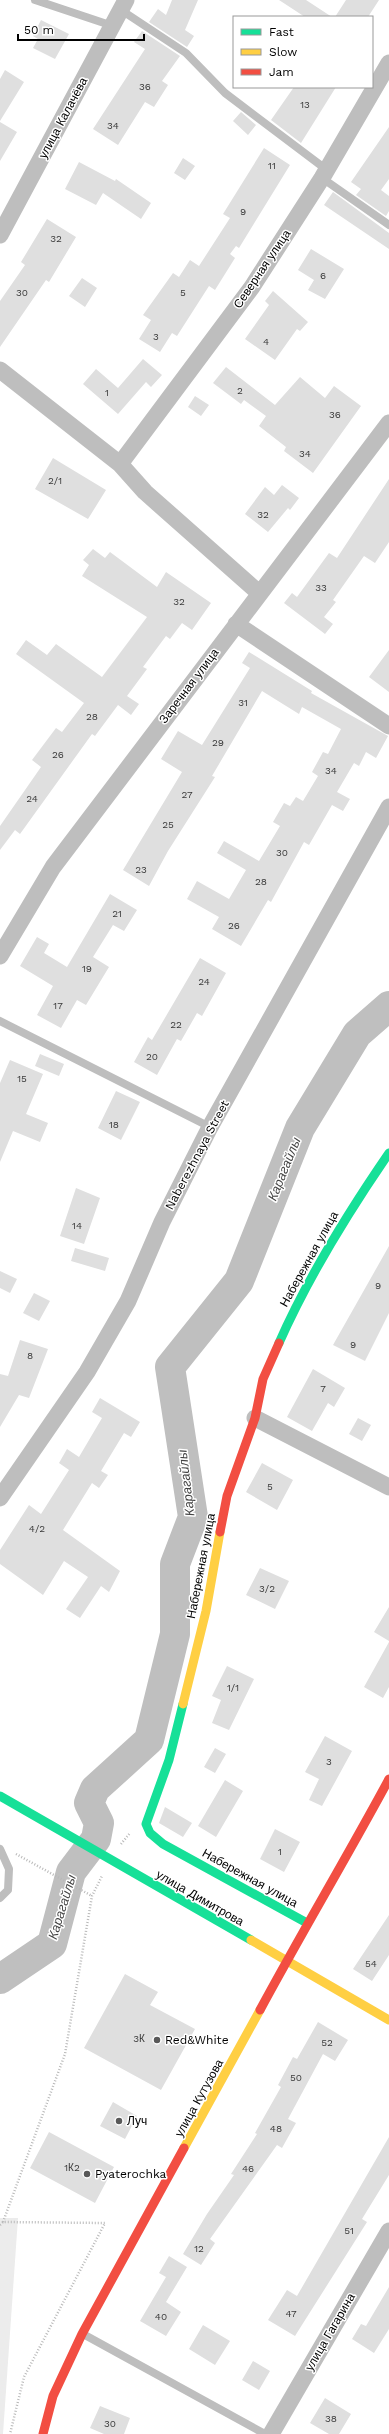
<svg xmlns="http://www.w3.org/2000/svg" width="389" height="2434" viewBox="0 0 389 2434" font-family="'Work Sans',sans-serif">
<rect width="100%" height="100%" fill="#fff"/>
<!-- green -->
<path fill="#ececec" d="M0,2218H18L3,2434H0Z"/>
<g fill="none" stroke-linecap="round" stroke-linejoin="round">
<!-- river -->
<path stroke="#bfbfbf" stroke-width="30" d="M0,1979L52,1944L71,1872L96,1839L99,1823L89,1803L95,1789L149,1740L175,1634V1564L193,1517L170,1367L239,1281L300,1128L357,1034L389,1006"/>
</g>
<!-- building -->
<path fill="#dfdfdf" d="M172,0H198L185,30L194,36L187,47L149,22L158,9L166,15Z
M279,0H306L332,17H305Z
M346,0H379L368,17H335Z
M41,20L69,34L55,59L33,48L38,39L33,36Z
M142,31L180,56L162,81L168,85L154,107L145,102L118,145L93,129L145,49L134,42Z
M5,70L24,82L0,121V79Z
M294,87H336L301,143L271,120Z
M241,112L256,125L248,135L233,121Z
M0,122L17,132L0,161Z
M389,127V179L381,190L389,196V211L386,216L356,195L361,189L351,182Z
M264,148L290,165L239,248L236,246L230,254L235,258L215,290L209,286L177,336L172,333L160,352L139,339L151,320L143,315L173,273L179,277L190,260L199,266L230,218L223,214Z
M183,158L195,166L185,180L174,173Z
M79,162L115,181L116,179L151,203L141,219L103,193L96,205L65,189Z
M333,192L389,233V249L324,205Z
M47,219L76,237L49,282L46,280L0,347V301L25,265L21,262Z
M311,249L344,269L325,299L308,290L314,280L298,270Z
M82,278L97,288L85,307L69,296Z
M273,291L308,322L300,331L297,329L275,360L245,339L269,305L265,301Z
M143,359L162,375L151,387L146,382L118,414L83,384L96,369L118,388Z
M226,367L275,405L300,377L325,398L334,386L361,406L313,473L284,451L286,447L259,426L266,416L244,400L241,404L213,383Z
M195,396L209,405L201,416L188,407Z
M53,458L106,490L88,519L35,489Z
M389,479V542L375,563L364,556L333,600L336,602L324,617L333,624L325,634L284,603L292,593L297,597L329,553L337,558Z
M282,485L299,498L290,510L288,508L268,532L245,514L265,487L274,495Z
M93,549L105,558L110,552L157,587L166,572L211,603L192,630L182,623L170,639L166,636L143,667L147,669L127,696L139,704L131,715L118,705L95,736L92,734L20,834L15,830L0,850V826L41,767L32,760L56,728L62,732L84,703L16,654L26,640L47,655L56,644L102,677L147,617L82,576L89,565L83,560Z
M389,650V692L369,677Z
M249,652L312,691L311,693L388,736L376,758L366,752L359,766L354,763L337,792L350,799L343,811L332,805L309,845L304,842L271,902L268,900L241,946L212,929L219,917L187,899L197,881L229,899L246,870L217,853L224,841L259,861L280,826L273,822L284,803L290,806L296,797L303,801L318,776L312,772L323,752L328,754L341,729L302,707L299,714L262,691L212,776L215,777L168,851L149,886L123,870L182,772L161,759L178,731L202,745L250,668L242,663Z
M110,894L137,910L124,931L113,925L93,957L109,967L86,1005L77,1000L61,1028L37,1015L53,986L20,966L37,937L49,944L44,953L67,967Z
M200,958L226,973L202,1016L197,1013L181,1041L177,1039L157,1075L134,1062L148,1037L152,1040Z
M40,1054L64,1064L59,1076L35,1066Z
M10,1060L43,1074L26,1114L48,1123L40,1142L13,1131L0,1162V1083Z
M116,1091L140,1102L121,1140L98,1128Z
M76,1188L100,1198L84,1244L60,1236Z
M389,1246V1313L365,1361L333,1345Z
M75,1248L109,1258L105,1271L71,1261Z
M0,1271L17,1279L10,1293L0,1288Z
M34,1293L50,1301L39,1321L23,1313Z
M20,1340L48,1349L29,1398L19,1395L0,1427V1374L8,1376Z
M313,1369L345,1388L334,1407L328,1403L312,1431L287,1417Z
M100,1398L140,1422L131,1437L124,1433L101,1471L108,1475L99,1488L92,1483L63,1530L120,1571L109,1592L101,1586L80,1618L66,1609L88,1577L64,1561L43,1595L0,1564V1550L29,1505L41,1514L69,1470L59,1463L67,1449L79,1457L102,1418L92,1412Z
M358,1418L371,1425L362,1441L349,1434Z
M262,1463L293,1480L277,1510L246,1492Z
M260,1568L289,1581L275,1609L246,1595Z
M389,1607V1641L374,1632Z
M389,1642V1687L383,1698L364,1687Z
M227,1666L254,1679L229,1730L212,1723L221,1700L212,1696Z
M325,1736L352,1751L322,1806L309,1800L319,1779L305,1772Z
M215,1748L226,1754L215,1773L204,1767Z
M225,1780L243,1791L216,1837L198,1826Z
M165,1807L192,1823L183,1837L159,1823Z
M275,1829L300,1842L284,1872L260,1859Z
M389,1915V1955L372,1981L353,1969Z
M125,1974L158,1992L150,2005L195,2029L161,2090L84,2048Z
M318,2022L348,2040L335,2061L323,2054L288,2119L296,2123L282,2148L277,2145L210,2239L215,2243L201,2265L183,2254L207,2214L234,2175L231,2174L257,2134L255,2133L281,2087L278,2085L293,2057L297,2059Z
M113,2102L137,2116L125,2139L100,2126Z
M49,2132L114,2167L95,2203L30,2168Z
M389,2137V2175L362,2219L367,2222L295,2336L268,2320L287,2290L297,2296Z
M169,2256L187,2267L166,2302L181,2312L166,2336L140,2321L166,2277L159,2273Z
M389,2287V2329L374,2353L352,2339L361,2324L366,2326Z
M203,2325L230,2341L215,2365L189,2349Z
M253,2361L270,2371L259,2390L242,2380Z
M325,2398L351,2414L339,2434H329L310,2423Z
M100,2406L130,2418L124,2434H104L90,2428Z"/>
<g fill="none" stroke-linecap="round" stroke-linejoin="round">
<!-- path -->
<path stroke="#b9b9b9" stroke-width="2.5" stroke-dasharray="1 2" stroke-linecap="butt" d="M121,1844L130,1833
M16,1854L92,1896
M3,2222L65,2054L92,1896L102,1876
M0,2225L3,2222L105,2223L24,2377L10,2434"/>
<!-- lane -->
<path stroke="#bebebe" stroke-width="8" d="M35,0L113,26
M121,10L186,53L225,93L327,170
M322,178L389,225
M0,1021L210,1127
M0,1849L9,1869L8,1890L0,1898
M83,2334L265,2434"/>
<!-- street -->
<path stroke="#bebebe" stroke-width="17" d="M0,235L126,0
M0,370L120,464L145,492L259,593
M120,464L252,287L322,178L389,63
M236,624L389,726
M0,956L53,867L389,423
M255,1418L389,1487
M0,1498L87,1372L128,1301L162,1222L210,1127L389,807
M271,2434L389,2231"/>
<!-- fast -->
<path stroke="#16e098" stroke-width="9" d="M279,1343C309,1275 347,1214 389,1153
M183,1704L169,1760L146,1824L150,1833L163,1844L307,1923
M0,1796L251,1940"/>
<!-- slow -->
<path stroke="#ffcf43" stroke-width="9" d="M183,1704L206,1611L220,1532
M251,1940L389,2020
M184,2148L260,2010"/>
<!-- jam -->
<path stroke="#f24e42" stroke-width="9" d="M220,1532L227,1496L255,1418L263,1379L279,1343
M260,2010C302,1932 347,1857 389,1779
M43,2434L53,2396L82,2334L184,2148"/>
</g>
<!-- markers -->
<g fill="#595959" stroke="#fff" stroke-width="1.5">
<circle cx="157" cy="2040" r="4"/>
<circle cx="119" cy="2121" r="4"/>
<circle cx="87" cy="2174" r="4"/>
</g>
<g text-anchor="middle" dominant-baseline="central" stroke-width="3" stroke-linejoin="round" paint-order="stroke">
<!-- number labels -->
<g font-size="10" fill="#383838">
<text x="145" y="86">36</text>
<text x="305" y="104">13</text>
<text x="113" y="125">34</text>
<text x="272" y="165">11</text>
<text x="243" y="211">9</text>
<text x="56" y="238">32</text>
<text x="323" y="275">6</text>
<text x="22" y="292">30</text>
<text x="183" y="292">5</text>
<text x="156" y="336">3</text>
<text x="266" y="341">4</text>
<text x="240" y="390">2</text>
<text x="107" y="392">1</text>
<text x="335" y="414">36</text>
<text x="305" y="453">34</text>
<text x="55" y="480">2/1</text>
<text x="263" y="514">32</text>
<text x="321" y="587">33</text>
<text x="179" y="601">32</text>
<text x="243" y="702">31</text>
<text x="92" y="716">28</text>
<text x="218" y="742">29</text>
<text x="58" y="754">26</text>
<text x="331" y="770">34</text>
<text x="187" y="794">27</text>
<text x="32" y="798">24</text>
<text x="168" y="824">25</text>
<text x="282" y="852">30</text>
<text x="141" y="869">23</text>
<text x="261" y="881">28</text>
<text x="117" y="913">21</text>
<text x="234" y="925">26</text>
<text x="87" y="968">19</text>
<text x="204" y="981">24</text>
<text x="58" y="1005">17</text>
<text x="176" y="1024">22</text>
<text x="152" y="1056">20</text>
<text x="22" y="1078">15</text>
<text x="114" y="1124">18</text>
<text x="77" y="1225">14</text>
<text x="378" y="1285">9</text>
<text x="353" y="1344">9</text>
<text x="30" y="1355">8</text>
<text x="323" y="1388">7</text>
<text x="270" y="1486">5</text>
<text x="37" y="1528">4/2</text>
<text x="267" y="1588">3/2</text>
<text x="233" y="1687">1/1</text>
<text x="329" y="1761">3</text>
<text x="280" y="1851">1</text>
<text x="371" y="1963">54</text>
<text x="139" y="2038">3К</text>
<text x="327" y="2042">52</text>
<text x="296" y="2077">50</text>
<text x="276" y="2128">48</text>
<text x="72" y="2167">1К2</text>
<text x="248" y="2168">46</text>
<text x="349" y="2230">51</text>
<text x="199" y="2248">12</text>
<text x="291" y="2313">47</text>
<text x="161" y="2316">40</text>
<text x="331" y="2418">38</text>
<text x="110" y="2423">30</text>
</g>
<!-- street labels -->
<g font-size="12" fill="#000" stroke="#fff">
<text transform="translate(63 118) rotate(-62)">улица Калачёва</text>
<text transform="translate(262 269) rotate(-56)">Северная улица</text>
<text transform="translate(189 686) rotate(-53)">Заречная улица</text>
<text transform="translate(197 1155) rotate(-62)">Naberezhnaya Street</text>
<text transform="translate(309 1259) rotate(-61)">Набережная улица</text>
<text transform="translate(201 1566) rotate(-79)">Набережная улица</text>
<text transform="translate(250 1878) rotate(29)">Набережная улица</text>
<text transform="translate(200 1898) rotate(30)">улица Димитрова</text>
<text transform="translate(199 2098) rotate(-61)">улица Кутузова</text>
<text transform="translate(330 2332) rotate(-60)">улица Гагарина</text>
</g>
<!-- poi labels -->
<g font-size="12" fill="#000" stroke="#fff" text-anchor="start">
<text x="165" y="2040">Red&amp;White</text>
<text x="127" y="2121">Луч</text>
<text x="95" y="2174">Pyaterochka</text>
</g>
<!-- water labels -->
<g font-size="13" font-style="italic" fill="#444" stroke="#fff">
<text transform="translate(284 1169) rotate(-68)">Карагайлы</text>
<text transform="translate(186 1483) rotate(-97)">Карагайлы</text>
<text transform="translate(62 1907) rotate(-73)">Карагайлы</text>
</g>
</g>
<!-- legend -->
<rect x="233" y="16" width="140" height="72" fill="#ffffff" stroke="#999999"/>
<rect x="241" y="29" width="20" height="6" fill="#16e098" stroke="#999999"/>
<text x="269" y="36" font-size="12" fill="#000000">Fast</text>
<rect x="241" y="49" width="20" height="6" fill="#ffcf43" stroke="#999999"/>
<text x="269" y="56" font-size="12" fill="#000000">Slow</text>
<rect x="241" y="69" width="20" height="6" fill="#f24e42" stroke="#999999"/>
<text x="269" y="76" font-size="12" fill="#000000">Jam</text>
<!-- scale -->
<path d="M18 34v6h126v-6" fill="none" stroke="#000000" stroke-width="2"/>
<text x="24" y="34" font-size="12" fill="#000000" stroke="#ffffff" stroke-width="3" paint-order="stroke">50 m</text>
</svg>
